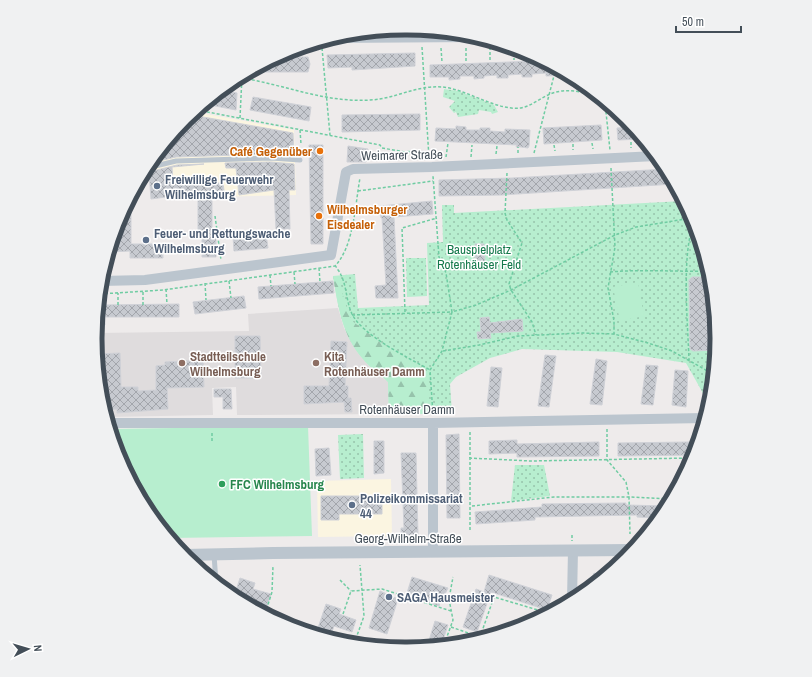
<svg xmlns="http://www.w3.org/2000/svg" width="812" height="677" viewBox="0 0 812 677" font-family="'Archivo Narrow',sans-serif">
<defs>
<pattern id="green-dots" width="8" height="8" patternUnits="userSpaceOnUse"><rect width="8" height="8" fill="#b7eecf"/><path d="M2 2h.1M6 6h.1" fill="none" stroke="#96c3ab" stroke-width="1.8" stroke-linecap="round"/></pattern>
<pattern id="forest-firs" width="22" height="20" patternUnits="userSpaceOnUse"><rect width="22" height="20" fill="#b7eecf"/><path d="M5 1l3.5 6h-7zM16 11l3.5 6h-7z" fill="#96c3ab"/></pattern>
<pattern id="building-cross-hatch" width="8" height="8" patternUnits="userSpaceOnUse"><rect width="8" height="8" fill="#c7cad0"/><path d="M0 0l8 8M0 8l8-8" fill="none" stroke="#a3a6ac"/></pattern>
</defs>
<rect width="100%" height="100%" fill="#eeebeb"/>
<!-- commercial -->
<path fill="#fbf5e1" d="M195,112L294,130L296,195L167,198L164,170L145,172L187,119Z
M391,479L392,536L318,537L317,481Z"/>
<!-- education -->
<path fill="#dfdcdd" d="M338,308L344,328L358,353L370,367L388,382L389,414L237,415L236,387L212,388L213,415L107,417L101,399L96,333L249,331L248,314Z"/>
<!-- green -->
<path fill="url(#green-dots)" d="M444,89L458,91L494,105L498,112L492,114L491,112L479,110L478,114L458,117L456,112L454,113L449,107L455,101L443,97Z
M683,201L693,220L710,277H692L689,280L693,351L715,350L709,404L686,363L617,352L522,349L490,358L456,377L450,384L452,413L389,414L388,382C380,374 370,368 363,359C342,335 338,306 333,276L355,274L358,308L429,305L427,243L443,242L442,205H454V213Z
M406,258H426L427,296L407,297Z
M363,434L364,478L340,479L338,435Z
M515,465H544L550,496L511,501Z"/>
<!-- forest -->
<path fill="url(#forest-firs)" d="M333,276H339L344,300L352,321L380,342L428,372L429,414H389L388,382C380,374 370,368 363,359C342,335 338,306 333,276Z"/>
<!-- pitch -->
<path fill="#b7eecf" d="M638,282L644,316L620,321L613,287Z
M308,426L312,536L170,538L148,511L119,457L110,429Z"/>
<!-- building -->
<path fill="url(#building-cross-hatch)" stroke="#cfd1d7" d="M415,53V66L352,70V67L328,68L327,55Z
M277,57H308L310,64L308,72H248Z
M536,58L569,75L546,76V73L532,74V77H522V74L508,75V78H497V75L484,76V78L474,79V76H460V79L449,80V77H430V65L536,61Z
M221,90L237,93L236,110L205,104Z
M253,97L311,107L309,121L250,110Z
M420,114V130L342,132V115Z
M192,115L293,133L294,156L271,154L176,157L150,163Z
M601,125L602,140L544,144L543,128Z
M456,126L466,127V130H480V128H490V131L505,132V129L530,130L529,146L528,148L521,147H516L517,145L435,141L436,128L456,129Z
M632,127L642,139L618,140L617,128Z
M309,145H323V244H311Z
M348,146L368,149L366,162H347Z
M271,162L294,164L295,190H289L290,229H276L274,190L239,195L236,168H226L225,163Z
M204,164L172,167L173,183H223L225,198H212V235H216V257H202V235H198V197H166L151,199L149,172L177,165Z
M666,169L674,184L502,195L439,196V180L512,178Z
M432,201L433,214L394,217L398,298H376L375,286L386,285L382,218H381L380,206Z
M126,208H131V244H162L163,258H130V251L109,252L119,219Z
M266,234L268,248L234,251L233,236Z
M475,244H484L485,263H475Z
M692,277H710L716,339L715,350L693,351L690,349L689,280Z
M333,281L334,293L259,299L258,287Z
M244,296L246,308L195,314L193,302Z
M99,303H105V305L179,304V317H105V325H97Z
M489,317L490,323L522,319L523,331L490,333L491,338L478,339L477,332H481L480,318Z
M235,336H260L261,378H235Z
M331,341L347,342L345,386H348V398H351L352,412H345L344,402L304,404V386H329Z
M120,353L121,387H138V391L156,390V366L165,365V362L203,360L204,387L167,388L168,409L117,413V409L105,410L101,399L97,354Z
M545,355L556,356L549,407L538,406Z
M596,359L607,361L602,405L590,404Z
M646,365L658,366L653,405L641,404Z
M491,367L502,368L498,407L487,406Z
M675,370L688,371L686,407L672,405Z
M214,389H231L232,409H223V397H214Z
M459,434L460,518H447L446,435Z
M517,440V444L599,442V456L517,457V453L489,454V441Z
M374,441H384V473L374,474Z
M689,442H698L694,455L618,456V443Z
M329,448L331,475L316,476L315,449Z
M401,453H416L418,535L401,536V528H404Z
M321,496H382V514H339V520H321Z
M626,503V505L667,506L658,518L637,517V515L535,517V520L476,524L475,512L542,507V504Z
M594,573L603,577L587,590Z
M489,575L552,595L547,610L491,592L477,632L463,627L476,589L484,592Z
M412,577L448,588L445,594H443L439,606L406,596Z
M240,578L255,583L253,589L271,594L267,606L249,601L248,604L234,597Z
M380,591L398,599L387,634L369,628Z
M326,604L341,609L339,614L356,620L352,632L334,626L330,638L316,634Z
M435,621L448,625L441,646L427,647Z"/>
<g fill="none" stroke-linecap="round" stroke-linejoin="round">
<!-- path -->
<path stroke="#6fcca2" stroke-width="1.5" stroke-dasharray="3 2" stroke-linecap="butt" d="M422,47L429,158
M490,47V61
M322,48L330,135
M441,48L442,62
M466,48V61
M514,48V60
M242,78C285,85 326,103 370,100C395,99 416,85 442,87C467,89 496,111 521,108C531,106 539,99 548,95C567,86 589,92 605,103L610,150
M605,103L612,108
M197,110L380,145L382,148L405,152L413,151L432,157
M240,118L242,76
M300,130L301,144
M631,142V148
M592,143L593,149
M573,144V150
M554,145L555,151
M518,153V147
M534,153L556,68
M496,154L497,146
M446,157L448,143
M471,157L472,145
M611,168L615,247L608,288L614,321V334
M507,173L505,213L507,220L522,243L509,284L511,290L532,322L536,335
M358,191L433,181
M215,216L221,260
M114,238V240
M335,265C337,269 340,272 341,275C347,287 346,301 352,314C363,336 409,358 430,370
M319,268L320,282
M294,272L295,284
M610,272C643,269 676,272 708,271
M270,275L271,286
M229,281L231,298
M205,283L206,300
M166,289L167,304
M100,294L163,290L335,266C354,246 355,205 360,178
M118,305V293
M143,305V292
M405,312L402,228L437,218
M352,315L452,312L446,273L439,257L433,176
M443,351L479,345L518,336L581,333L614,334L648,343L672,351L713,374
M689,361C688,326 681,253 694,223
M433,415L430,370L442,351L452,312L476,305L511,290L615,235L636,227L692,218
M607,429V460L626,482L629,497L630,534
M470,432V532
M212,433V441
M469,458L531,461L692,458
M472,506L554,497H629L670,499
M572,535V541
M340,580L351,591
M581,589L586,591
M265,614L272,592L273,566
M343,614L351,591L382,589L451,611
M451,627L480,637L494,597L548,613
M354,644L364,616L360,565
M444,645L453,620L449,599L453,577"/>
<!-- service -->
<path stroke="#bbc5ce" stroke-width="5" d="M147,168L176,161L271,158L300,160
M214,555L216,582"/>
<!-- minor -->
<path stroke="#bbc5ce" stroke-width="10" d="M332,38L475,37
M101,281L145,280L331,255L346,172L353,169L432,167L656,156
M109,423H433L705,418
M433,552V423
M572,600L573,550"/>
<!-- tertiary -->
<path stroke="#bbc5ce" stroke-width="12" d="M184,555L273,553L632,550"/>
</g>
<!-- markers -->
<g fill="#e8710a" stroke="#fff" stroke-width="1.5">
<circle cx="320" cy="151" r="4"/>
<circle cx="319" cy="216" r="4"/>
</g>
<g fill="#5c6f8a" stroke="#fff" stroke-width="1.5">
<circle cx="157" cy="186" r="4"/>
<circle cx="146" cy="240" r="4"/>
<circle cx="352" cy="505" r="4"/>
<circle cx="389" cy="597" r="4"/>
</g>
<g fill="#8d6e63" stroke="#fff" stroke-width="1.5">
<circle cx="182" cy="363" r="4"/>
<circle cx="316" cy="363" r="4"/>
</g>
<circle fill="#2e9e5b" stroke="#fff" stroke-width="1.5" cx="222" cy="484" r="4"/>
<g text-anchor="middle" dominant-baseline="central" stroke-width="3" stroke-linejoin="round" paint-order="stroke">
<!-- food labels -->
<g font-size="13" font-weight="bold" fill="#c56008" stroke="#fff" text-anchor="end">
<text x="312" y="151">Café Gegenüber</text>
<text x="327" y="209" text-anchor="start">Wilhelmsburger<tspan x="327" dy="15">Eisdealer</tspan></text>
</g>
<!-- street labels -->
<g font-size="13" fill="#434e58" stroke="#fff">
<text transform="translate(402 155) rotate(-1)">Weimarer Straße</text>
<text x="407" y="409">Rotenhäuser Damm</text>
<text x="408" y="538">Georg-Wilhelm-Straße</text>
</g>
<!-- service labels -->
<g font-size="13" font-weight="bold" fill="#4e5e75" stroke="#fff" text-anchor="start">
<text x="165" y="179">Freiwillige Feuerwehr<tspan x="165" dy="15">Wilhelmsburg</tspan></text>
<text x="154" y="233">Feuer- und Rettungswache<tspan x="154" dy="15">Wilhelmsburg</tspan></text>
<text x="360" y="498">Polizeikommissariat<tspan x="360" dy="15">44</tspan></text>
<text x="397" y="597">SAGA Hausmeister</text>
</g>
<!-- park labels -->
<g font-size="13" fill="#14794b" stroke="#fff">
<text x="479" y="249">Bauspielplatz<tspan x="479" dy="15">Rotenhäuser Feld</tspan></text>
</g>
<!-- education labels -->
<g font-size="13" font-weight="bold" fill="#785e54" stroke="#fff" text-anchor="start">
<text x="190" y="356">Stadtteilschule<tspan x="190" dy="15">Wilhelmsburg</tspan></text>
<text x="324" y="356">Kita<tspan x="324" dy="15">Rotenhäuser Damm</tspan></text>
</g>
<!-- leisure labels -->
<g font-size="13" font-weight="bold" fill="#27864d" stroke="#fff" text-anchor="start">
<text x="230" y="484">FFC Wilhelmsburg</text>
</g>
</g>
<!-- crop -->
<path d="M0 0H812V677H0ZM405 35H407A303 303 0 0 1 710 338V339A303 303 0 0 1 407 642H405A303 303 0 0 1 102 339V338A303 303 0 0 1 405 35Z" fill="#f0f1f2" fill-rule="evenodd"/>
<path fill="none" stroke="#434e58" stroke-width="5" d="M405 35H407A303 303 0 0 1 710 338V339A303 303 0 0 1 407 642H405A303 303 0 0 1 102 339V338A303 303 0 0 1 405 35Z"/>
<!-- north arrow -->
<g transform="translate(28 649) rotate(85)" stroke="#ffffff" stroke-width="3" paint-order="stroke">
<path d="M0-3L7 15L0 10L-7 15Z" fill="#434e58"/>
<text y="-6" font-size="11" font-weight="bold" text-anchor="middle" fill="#434e58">N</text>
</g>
<!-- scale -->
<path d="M676 26v6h65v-6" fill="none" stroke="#434e58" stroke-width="2"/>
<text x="682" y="26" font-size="12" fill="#434e58" stroke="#ffffff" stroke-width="3" paint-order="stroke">50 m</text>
</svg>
